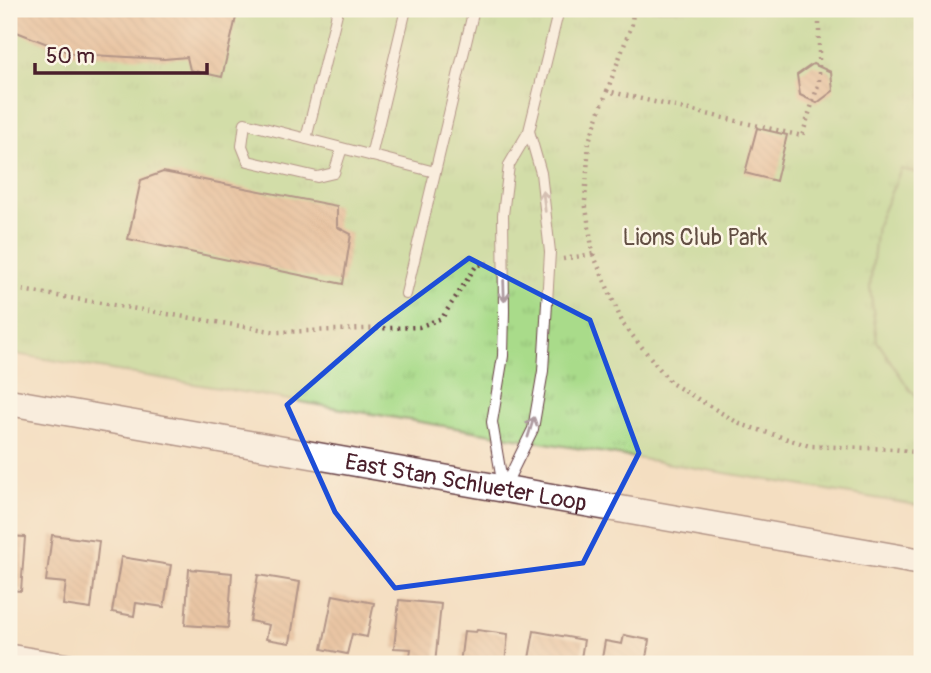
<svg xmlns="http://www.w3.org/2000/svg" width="931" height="673" viewBox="0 0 931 673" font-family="Pangolin,sans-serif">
<defs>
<pattern id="grass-tufts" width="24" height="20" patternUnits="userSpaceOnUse" patternTransform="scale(1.75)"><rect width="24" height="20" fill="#a9db8a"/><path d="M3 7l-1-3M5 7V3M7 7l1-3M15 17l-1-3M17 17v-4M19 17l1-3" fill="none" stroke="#93bc77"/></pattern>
<pattern id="building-back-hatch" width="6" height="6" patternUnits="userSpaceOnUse" patternTransform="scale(1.75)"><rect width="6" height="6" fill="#dca67f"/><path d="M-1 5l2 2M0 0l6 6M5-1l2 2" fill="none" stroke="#b48768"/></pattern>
</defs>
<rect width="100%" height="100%" fill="#fcf5e5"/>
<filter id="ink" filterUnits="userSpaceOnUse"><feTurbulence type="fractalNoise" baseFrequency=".0143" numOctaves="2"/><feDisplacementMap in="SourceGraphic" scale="14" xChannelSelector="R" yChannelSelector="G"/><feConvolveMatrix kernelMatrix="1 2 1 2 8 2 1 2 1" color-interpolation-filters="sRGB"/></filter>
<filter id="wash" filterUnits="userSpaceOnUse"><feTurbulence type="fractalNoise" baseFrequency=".00686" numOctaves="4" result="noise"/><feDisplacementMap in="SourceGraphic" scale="28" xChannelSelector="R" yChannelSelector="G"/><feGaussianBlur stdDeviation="1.57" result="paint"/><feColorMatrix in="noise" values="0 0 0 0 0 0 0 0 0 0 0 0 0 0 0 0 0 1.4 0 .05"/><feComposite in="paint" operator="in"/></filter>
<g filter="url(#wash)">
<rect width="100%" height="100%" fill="#f4dec1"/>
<!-- grass -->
<path fill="url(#grass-tufts)" stroke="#7a7d5a" stroke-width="2" d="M9,9H922V506L9,353Z"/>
<!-- garden -->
<path fill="#a9db8a" stroke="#7a7d5a" stroke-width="2" d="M901,169L922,174V400L910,390L877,341L870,287L877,225Z"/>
<g id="blocks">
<!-- building -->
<path fill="url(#building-back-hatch)" d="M9,9H238L222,77L190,70L187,57L164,59L73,54L9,29Z
M813,64L831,72L833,91L817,103L800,95L797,75Z
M757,128L787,135L776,181L745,173Z
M163,172L337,206V227L351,234L343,284L128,239L141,180Z
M52,535L99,541L91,609L63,605L66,583L46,581Z
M9,536L25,537L21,591L9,590Z
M121,557L171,565L164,607L136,603L134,616L112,612Z
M189,569L232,573L228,628L185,625Z
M258,575L300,582L290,643L266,639L269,625L250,621Z
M333,595L374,603L367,637L352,634L347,654L322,649Z
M399,600L441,604L435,664H409L411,649L394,648Z
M477,630L508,634L505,664H460L464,631L476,632Z
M534,631L584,640L580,664H528Z
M624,635L649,640L645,664H601L605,641L622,644Z"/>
</g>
</g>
<g filter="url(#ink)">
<use href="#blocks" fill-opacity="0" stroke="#643c42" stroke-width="2"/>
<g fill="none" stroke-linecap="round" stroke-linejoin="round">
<defs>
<path id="lane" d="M306,139L338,9
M342,148L334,173L317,177L248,161L242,146L245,123L435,172
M371,156L406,9
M406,294L474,9
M503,487L492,422L503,356L504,311L503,215L509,165L529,131L559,9
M504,488L533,429L543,371L550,252L541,173L529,131"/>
<path id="street" d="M9,654L69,664"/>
<g id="secondary">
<path id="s1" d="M9,402L922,562"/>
</g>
</defs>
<!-- lane casing -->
<use href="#lane" stroke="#643c42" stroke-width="12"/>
<!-- street casing -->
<use href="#street" stroke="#643c42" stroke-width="22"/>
<!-- secondary casing -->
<use href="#secondary" stroke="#643c42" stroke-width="29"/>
<!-- path -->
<path stroke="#643c42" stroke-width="4.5" stroke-dasharray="2 5" stroke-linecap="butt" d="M819,9V82L802,136L607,91L589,141L585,201L593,254L623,324L671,383L740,424L810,446L893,449L922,453
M607,91L632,24L633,9
M563,259L593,254
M9,288L277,332L419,327L442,318L476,266L488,263"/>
<!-- lane -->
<use href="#lane" stroke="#fff" stroke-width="10"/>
<!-- street -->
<use href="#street" stroke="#fff" stroke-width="19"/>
<!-- secondary -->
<use href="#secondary" stroke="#fff" stroke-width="26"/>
</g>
<!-- one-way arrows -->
<defs><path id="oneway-shaft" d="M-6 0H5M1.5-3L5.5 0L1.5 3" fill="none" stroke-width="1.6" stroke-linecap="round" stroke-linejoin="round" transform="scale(1.75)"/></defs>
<g stroke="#ae9aa0">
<use href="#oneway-shaft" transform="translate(544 201) rotate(-97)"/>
<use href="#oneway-shaft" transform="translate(504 291) rotate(88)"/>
<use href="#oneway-shaft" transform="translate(531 427) rotate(-73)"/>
</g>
</g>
<!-- marked area -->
<path d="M0 0H931V673H0ZM469,258L590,320L639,453L583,563L395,588L335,512L287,405L380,324Z" fill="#f4dec1" fill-opacity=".55" fill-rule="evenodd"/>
<path fill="none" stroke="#1d4ed8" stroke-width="5" stroke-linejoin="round" d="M469,258L590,320L639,453L583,563L395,588L335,512L287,405L380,324Z"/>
<g text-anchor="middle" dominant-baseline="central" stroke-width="5" stroke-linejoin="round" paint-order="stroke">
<!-- park labels -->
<g font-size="23" fill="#624e43" stroke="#fcf5e5">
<text x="695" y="237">Lions Club Park</text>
</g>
<!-- street labels -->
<g font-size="23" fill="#4a1f2b" stroke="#fcf5e5">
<text stroke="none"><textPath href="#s1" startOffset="464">East Stan Schlueter Loop</textPath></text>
</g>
</g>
<!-- margin -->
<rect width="931" height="673" fill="none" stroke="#fcf5e5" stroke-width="35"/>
<!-- scale -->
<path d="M35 63v10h172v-10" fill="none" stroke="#4a1f2b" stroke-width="3.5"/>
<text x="46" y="63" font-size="21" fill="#4a1f2b" stroke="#fcf5e5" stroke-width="5" paint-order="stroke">50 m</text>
</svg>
